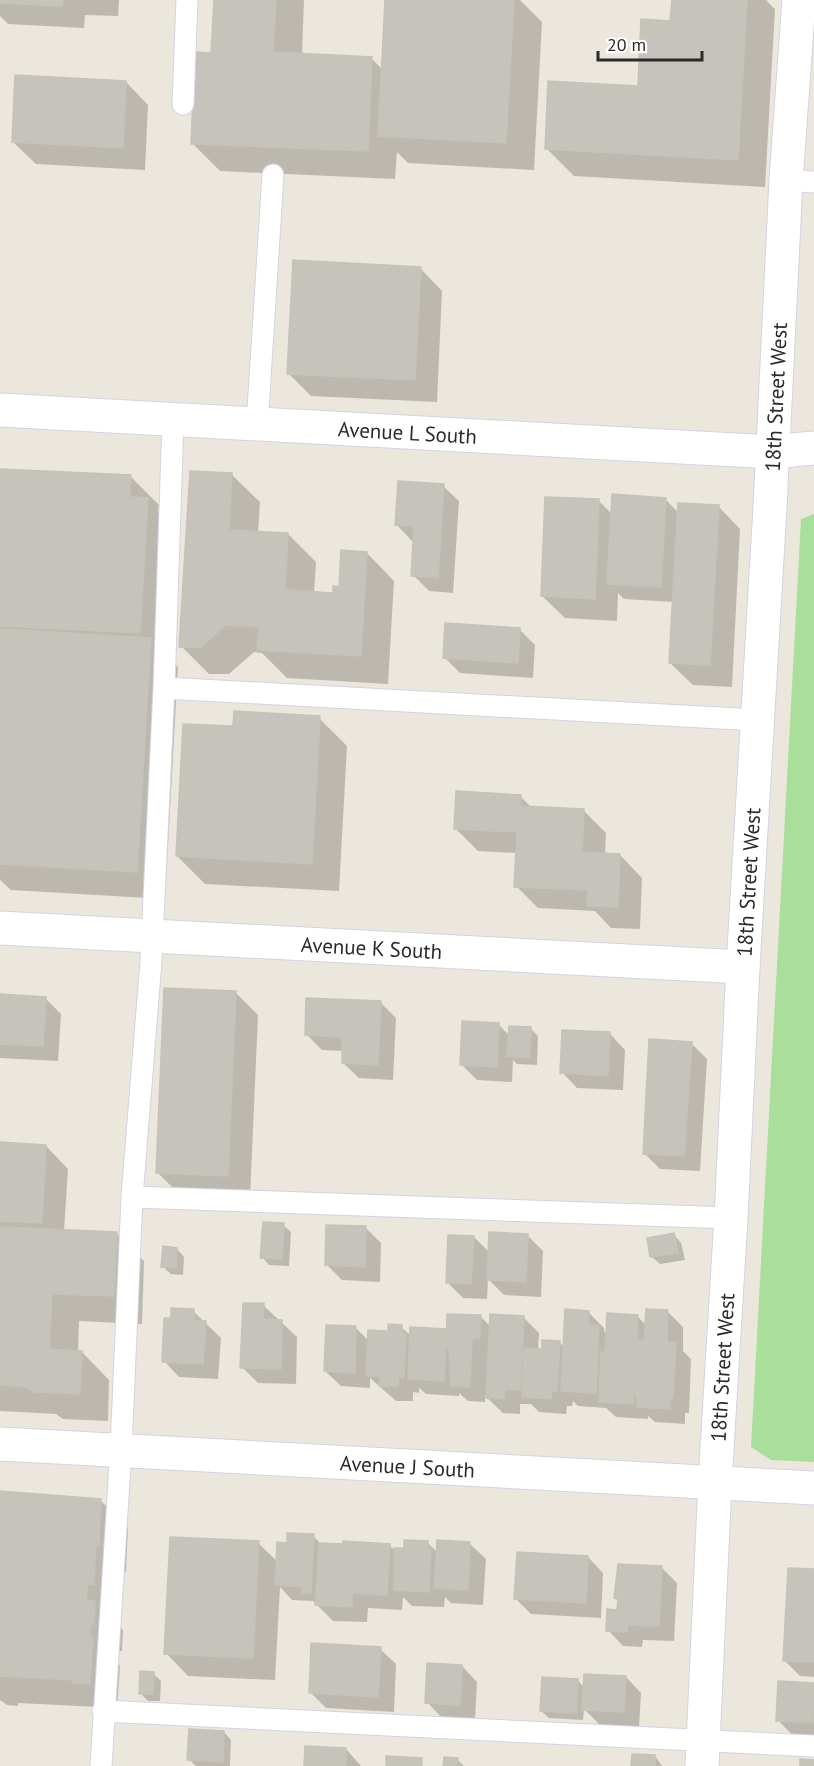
<svg xmlns="http://www.w3.org/2000/svg" width="814" height="1766" viewBox="0 0 814 1766" font-family="'PT Sans',sans-serif">
<rect width="100%" height="100%" fill="#ebe7dc"/>
<!-- green -->
<path fill="#a9df9b" d="M814,514V1462L771,1460L751,1447L801,519Z"/>
<!-- shadow -->
<path fill="#0003" d="M0,0H119L118,16L85,15L84,28L8,24L0,16Z
M215,0H304L302,55L371,58L383,70L387,0H520L542,22L534,170L408,163L397,152L395,179L220,171L192,143L213,54Z
M673,0H766L775,9L765,187L574,176L546,148L639,87L672,22Z
M126,82L148,105L145,170L36,164L13,142Z
M420,268L442,291L437,402L311,396L288,373Z
M0,470L131,477L159,505L158,511L175,528L168,657L178,667L165,899L11,890L0,880Z
M232,475L260,502L258,533L288,534L316,562L314,594L334,595L367,553L394,581L388,684L287,678L262,653L254,652L229,674H209L181,646Z
M443,486L459,501L453,593L429,591L413,575L415,541H412L397,525Z
M665,499L679,513L718,506L740,529L732,687L693,685L670,663L674,602L624,599L618,593L617,621L565,618L542,596L599,501L613,515Z
M519,629L535,645L533,678L460,673L444,657Z
M319,718L347,746L339,891L205,884L177,856Z
M520,796L532,808L584,811L606,833L605,854L620,855L642,878L640,929L611,928L595,911L538,908L516,886L517,853L478,851L455,828Z
M235,992L258,1015L250,1198L180,1195L158,1173Z
M0,996L45,998L61,1014L58,1061L0,1058Z
M380,1002L396,1018L393,1080L359,1078L343,1063V1051L322,1050L307,1035Z
M498,1024L510,1036L531,1029L538,1036L537,1065L517,1064L513,1060L512,1082L477,1080L461,1064Z
M610,1034L625,1050L623,1090L577,1088L562,1072Z
M691,1043L707,1059L700,1171L660,1169L644,1153Z
M0,1144L46,1146L68,1169L64,1231L116,1233L144,1261L142,1324L79,1321L78,1352H82L109,1380L108,1421L63,1419L56,1414L0,1411Z
M283,1225L291,1232L289,1266L269,1265L262,1257Z
M366,1228L381,1243L380,1282L342,1280L326,1264Z
M527,1235L543,1251L541,1297L504,1295L488,1279L487,1299L463,1298L447,1282L474,1237L490,1253Z
M674,1235L681,1243L685,1260L660,1264L652,1257L649,1239Z
M177,1249L184,1257L183,1275L171,1274L163,1267Z
M263,1305L297,1337L296,1384L258,1383L242,1367Z
M193,1311L221,1338L218,1379L179,1377L164,1361L172,1320Z
M588,1312L604,1328V1331L608,1335L637,1316L647,1326L668,1312L683,1327V1351L691,1359L689,1413H685V1424L655,1422L648,1416V1419L616,1417L606,1408L578,1406L573,1401L572,1406H567L566,1414L539,1412L531,1404H520V1414L503,1413L485,1396V1402L468,1401L459,1393V1396L426,1394L419,1388V1393L413,1392V1401H396L370,1378V1388L341,1386L325,1371L356,1328L369,1341L401,1327L412,1337L448,1331L481,1317L491,1327L523,1317L539,1333L538,1350H543L559,1342L565,1348Z
M0,1493L100,1500L128,1528L126,1572H124L121,1611H115L114,1622L123,1630L122,1651H118V1663L120,1666L117,1711L99,1707L18,1703V1706L7,1705L0,1700Z
M313,1536L322,1545H389L396,1552L427,1542L437,1552L470,1544L486,1559L483,1605L451,1603L445,1597L444,1607L412,1606L403,1597L402,1610L368,1608L367,1622L333,1621L313,1601L292,1600L280,1587L275,1680L188,1676L166,1653L258,1543L278,1562L288,1544Z
M588,1557L603,1573L601,1618L531,1614L516,1599Z
M661,1567L677,1583L674,1641L643,1640L642,1647L623,1646L608,1630L618,1611L619,1601L616,1598Z
M814,1571V1677L800,1676L784,1660Z
M380,1649L396,1664L394,1712L326,1708L310,1692Z
M462,1666L477,1682L475,1720L442,1718L427,1702Z
M154,1674L161,1681L160,1701H148L140,1693Z
M626,1677L641,1693L639,1727L600,1725L584,1709L583,1720L549,1718L541,1711L577,1680L585,1688Z
M779,1683L814,1684V1737L793,1736L778,1720Z
M224,1732L231,1740L230,1766H196L189,1759Z
M346,1749L361,1766H306Z
M655,1756L662,1766H633Z
M457,1759L464,1766H444Z"/>
<!-- building -->
<path fill="#c6c3bc" stroke="#c6c3b6" stroke-width="1.5" d="M0,0H63L62,6L0,3Z
M214,0H276L273,52L372,57L368,151L191,144L195,52L211,53Z
M385,0H514L506,143L378,136Z
M672,0H747L738,160L545,149L548,81L638,86L641,19L670,21Z
M15,75L126,81L123,148L12,142Z
M293,260L421,267L415,380L287,374Z
M0,469L131,475L130,497L148,498L140,633L0,626Z
M190,471L232,473L229,530L288,533L285,590L333,593V586L339,587L341,550L367,552L361,656L257,650L259,627L226,625L201,647H179Z
M398,481L444,484L438,578L411,576L414,526L395,525Z
M612,494L666,498L661,587L607,584Z
M545,497L599,499L595,599L541,596Z
M678,503L719,505L710,665L669,663Z
M445,623L520,628L518,663L443,658Z
M0,629L151,638L137,872L0,864Z
M234,711L320,716L312,864L176,856L183,724L233,726Z
M456,791L521,795V806L584,809L582,852L620,854L618,907L587,906L588,890L514,887L517,832L454,829Z
M164,988L236,991L228,1176L156,1173Z
M0,994L46,997L43,1046L0,1044Z
M306,998L381,1001L378,1065L342,1063V1037L305,1035Z
M462,1021L499,1023L497,1067L460,1065Z
M509,1026L531,1027L530,1058L507,1056Z
M562,1030L610,1032L608,1076L560,1073Z
M649,1039L692,1042L684,1156L643,1154Z
M0,1142L46,1145L42,1223L0,1221Z
M263,1222L284,1223L282,1259L260,1258Z
M326,1225L366,1226L365,1267L325,1265Z
M0,1227L117,1232L114,1296L52,1294L49,1349L82,1351L80,1394L34,1392L26,1387L0,1385Z
M489,1232L528,1234L526,1282L487,1280Z
M674,1233L678,1253L650,1257L647,1238Z
M448,1235L474,1236L471,1284L446,1283Z
M163,1246L177,1248L176,1268L161,1267Z
M243,1303H264L263,1319L282,1320L281,1369L240,1368Z
M171,1308L194,1309V1320L206,1321L203,1364L162,1362L164,1318H171Z
M565,1309L589,1311L588,1324L599,1325L596,1393L561,1391Z
M646,1309L668,1310L667,1342H676L673,1398H670V1409L637,1407V1397L635,1396L637,1340H644Z
M607,1313L638,1315L633,1404L599,1402L601,1352H605Z
M447,1314L481,1315L480,1338H472L470,1387L451,1386L449,1349H446Z
M490,1314L524,1316L520,1390L505,1389L504,1399L486,1398Z
M388,1324L402,1325V1333H406L404,1378L398,1377V1386H379L380,1376H366L368,1330L388,1331Z
M326,1325L356,1326L355,1373L324,1371Z
M410,1327L447,1329L444,1381L408,1379Z
M542,1340L560,1341L557,1391H551V1399L522,1397L524,1348L542,1349Z
M0,1491L101,1499L99,1545H96L94,1584H88L86,1600L95,1601L94,1624H91L90,1636L93,1637L90,1684L73,1683V1680L0,1676Z
M287,1533L314,1534L311,1593H302L303,1587L275,1585L277,1542L287,1543Z
M170,1537L259,1541L253,1658L164,1654Z
M404,1540L428,1541V1549H431L429,1592L394,1590V1548H404Z
M437,1540L470,1542L468,1590L434,1588Z
M343,1541L390,1544L387,1595L353,1593L352,1607L315,1605L319,1543L343,1544Z
M517,1552L588,1556L586,1603L514,1599Z
M618,1564L662,1566L659,1626L628,1625L627,1632L606,1631L607,1609L617,1610L618,1599L614,1598Z
M788,1568L814,1569V1662L783,1661Z
M311,1643L381,1647L378,1697L309,1693Z
M427,1663L462,1665L460,1705L425,1703Z
M140,1671L154,1672L153,1694H139Z
M584,1674L626,1676L624,1712L582,1710Z
M542,1677L578,1679L576,1713L540,1711Z
M778,1681L814,1683L813,1722L776,1721Z
M189,1729L224,1731L223,1762L187,1760Z
M305,1746L346,1748V1766H304Z
M632,1754L655,1755V1766H631Z
M386,1756L422,1758V1766H386Z
M444,1757L458,1758L457,1766H443Z
M800,1759L814,1760V1766H800Z"/>
<g fill="none" stroke-linecap="round" stroke-linejoin="round">
<defs>
<path id="lane" d="M183,104L187,0
M786,180L814,182
M257,425L273,175
M164,688L757,720
M132,1197L731,1218
M103,1711L814,1746
M101,1766L121,1449L132,1197L151,961L164,688L173,421"/>
<g id="street">
<path id="s1" d="M0,410L773,452L814,448"/>
<path id="s2" d="M0,928L743,967"/>
<path id="s3" d="M0,1444L814,1488"/>
<path id="s4" d="M702,1766L715,1482L731,1218L743,967L770,507L786,180L799,0"/>
</g>
</defs>
<!-- lane casing -->
<use href="#lane" stroke="#d2d3e2" stroke-width="23"/>
<!-- street casing -->
<use href="#street" stroke="#d2d3e2" stroke-width="35"/>
<!-- lane -->
<use href="#lane" stroke="#fff" stroke-width="21"/>
<!-- street -->
<use href="#street" stroke="#fff" stroke-width="33"/>
</g>
<g text-anchor="middle" dominant-baseline="central" stroke-width="5" stroke-linejoin="round" paint-order="stroke">
<!-- street labels -->
<g font-size="21" fill="#2a2a2a" stroke="#fff">
<text stroke="none"><textPath href="#s4" startOffset="1371">18th Street West</textPath></text>
<text stroke="none"><textPath href="#s1" startOffset="408">Avenue L South</textPath></text>
<text stroke="none"><textPath href="#s4" startOffset="885">18th Street West</textPath></text>
<text stroke="none"><textPath href="#s2" startOffset="372">Avenue K South</textPath></text>
<text stroke="none"><textPath href="#s4" startOffset="399">18th Street West</textPath></text>
<text stroke="none"><textPath href="#s3" startOffset="408">Avenue J South</textPath></text>
</g>
</g>
<!-- scale -->
<path d="M598 51v9h104v-9" fill="none" stroke="#2a2a2a" stroke-width="3"/>
<text x="607" y="51" font-size="18" fill="#2a2a2a" stroke="#ffffff" stroke-width="4.5" paint-order="stroke">20 m</text>
</svg>
